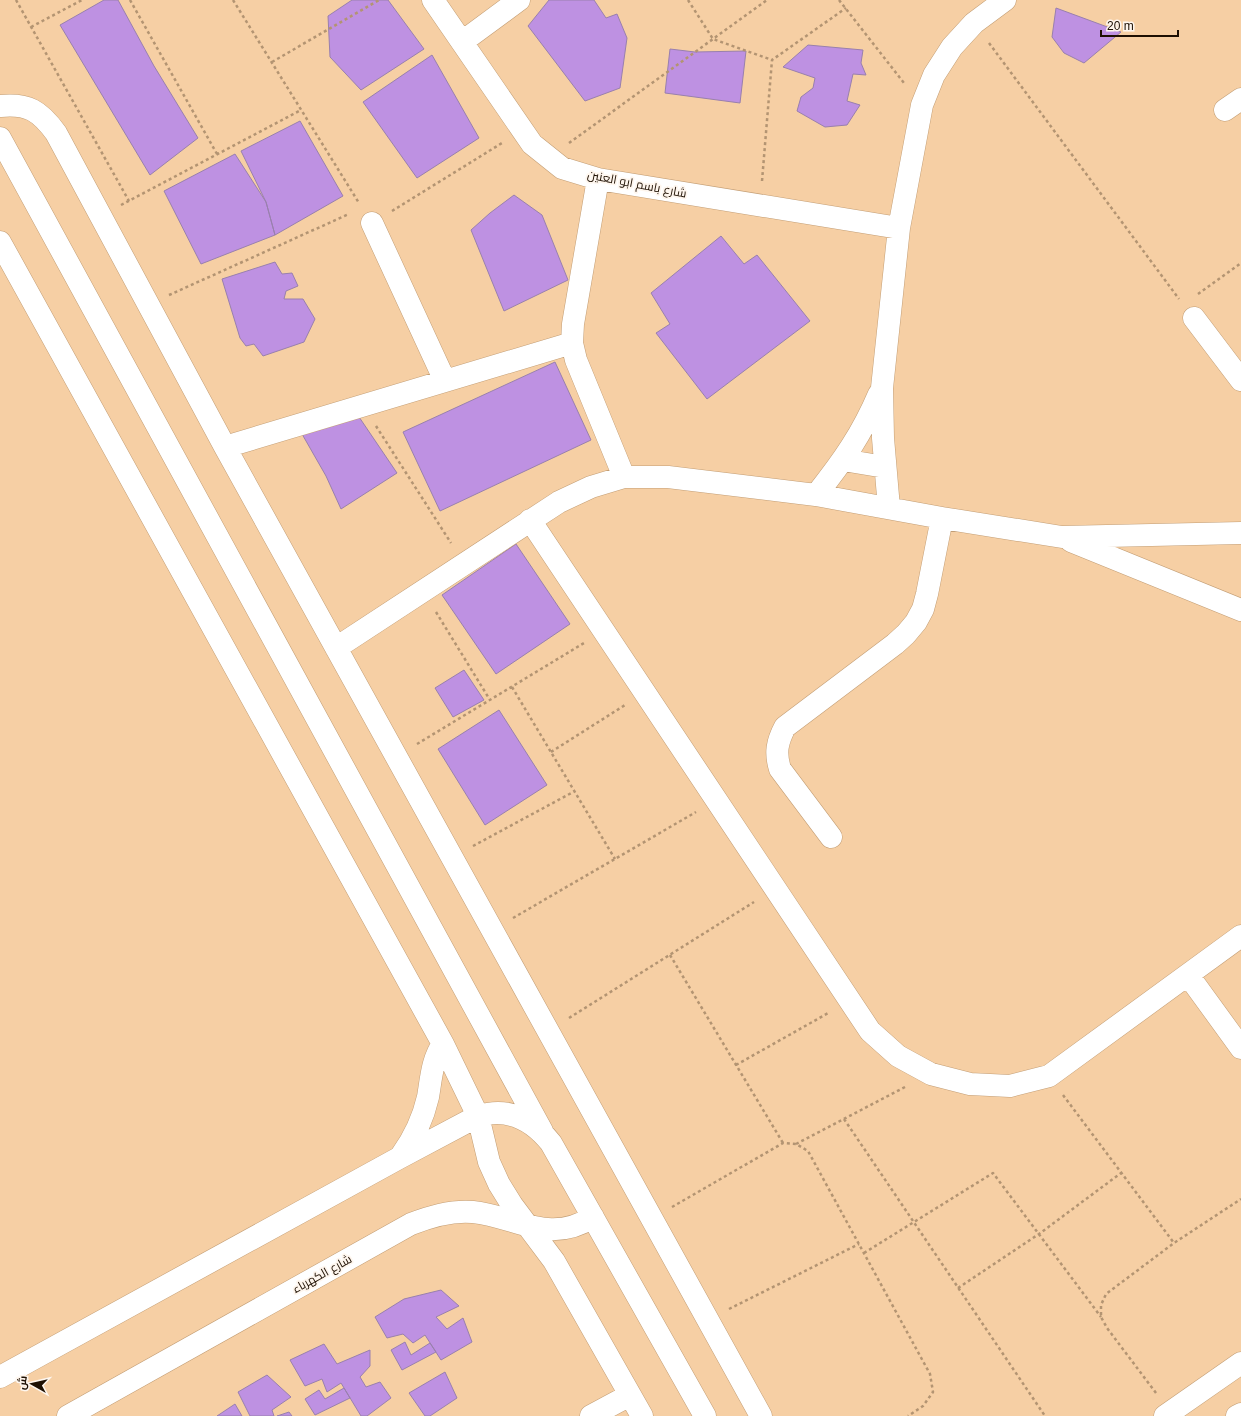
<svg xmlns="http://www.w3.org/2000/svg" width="1241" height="1416" viewBox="0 0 1241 1416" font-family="Helvetica,Cairo,sans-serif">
<rect width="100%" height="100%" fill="#f6cfa4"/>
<!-- building -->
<path fill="#be91e2" stroke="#9980ad" d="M104,0H118L154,66L198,138L150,175L60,25Z
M352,0H388L424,49L361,90L330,57L328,16Z
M549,0H594L606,18L617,14L627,38L620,88L585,101L528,26Z
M1056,8L1121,32L1084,63L1064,53L1052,37Z
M808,45L863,50L861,63L866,75L853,74L847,101L860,105L847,125L825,127L797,111L801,97L813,88L815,78L783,67Z
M670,49L695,52L746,51L740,103L665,93Z
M432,55L479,138L417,178L363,102Z
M300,121L343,196L275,235L266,202L241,151Z
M235,154L266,202L275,235L201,264L164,191Z
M514,195L542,215L568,280L504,311L471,230L490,213Z
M721,236L744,264L757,255L810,321L707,399L656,333L670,324L651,293Z
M275,262L282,274L292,273L298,286L286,291L284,299H303L315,319L304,342L263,356L254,344L246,346L240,338L222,279Z
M555,362L591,440L440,511L403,432Z
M357,414L397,473L341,509L326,476L298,427Z
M516,544L570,624L496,674L442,595Z
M464,670L484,700L453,717L435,688Z
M499,710L547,785L485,825L438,749Z
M441,1290L459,1306L436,1317L447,1329L463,1318L472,1342L441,1360L425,1335L413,1343L403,1334L387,1338L375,1317L404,1299Z
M405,1342L411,1355L430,1343L436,1352L402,1370L391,1350Z
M324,1344L337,1364L370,1350V1366L360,1377L366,1387L380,1382L391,1398L367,1416H361L341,1383L327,1392L322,1379L305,1386L290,1360Z
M445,1372L457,1398L430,1416H425L409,1393Z
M267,1375L291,1397L272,1410L274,1416H250L238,1392Z
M344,1388L350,1398L315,1415L305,1399L319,1390L325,1399Z
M235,1404L242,1416H217Z
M289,1412L292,1416H277Z"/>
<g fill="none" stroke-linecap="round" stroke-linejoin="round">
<defs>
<path id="minor" d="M433,0L532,144L562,168L598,179L899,228
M462,42L519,0
M0,106C28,103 40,111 56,133L225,447L761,1416
M1225,110L1241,99
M0,138L542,1131
M598,179L573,324L572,343L576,360L624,477
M372,223L445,381
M0,242L443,1044L478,1116L489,1162L499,1184L512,1205L554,1261L642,1416
M1194,318L1241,380
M225,447L572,343
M843,460L885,467
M816,495C843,461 862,434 879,394
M889,508L883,438L882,388L899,228L922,105L934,75L952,47L974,23L1005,0
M530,520L870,1031L898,1056L931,1074L970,1084L1010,1086L1049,1076L1241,936
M1071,541L1241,610
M336,648L559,502L591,487L624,477H668L816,495L942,518L1062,537L1241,533
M831,837L780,769C775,753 777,742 785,727L895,644L906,634L916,622L923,609L927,594L942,518
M1188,975L1241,1048
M401,1156C414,1138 423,1119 428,1097C431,1080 432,1059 443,1044
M0,1377L399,1158L478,1116C508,1107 532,1119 551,1143L705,1416
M68,1416L411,1224C431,1216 452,1210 473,1212C518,1217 549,1245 593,1217
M591,1416L630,1395
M1165,1416L1241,1363
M1237,1416L1241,1414"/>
</defs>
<!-- minor casing -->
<use href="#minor" stroke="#c39e75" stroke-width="23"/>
<!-- path -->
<path stroke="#b39472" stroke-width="2.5" stroke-dasharray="3 3" stroke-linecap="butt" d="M16,0L129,201
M130,0L217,154
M233,0L359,203
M688,0L713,39L772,60
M839,0L904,83
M31,27L82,0
M989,43L1179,299
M272,62L379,0
M569,143L767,0
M762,181L772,60L846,8
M121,205L301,110
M392,211L502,143
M1198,294L1241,263
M169,295L349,214
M376,426L451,543
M436,612L490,700
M512,687L615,859
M417,744L584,643
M551,752L625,705
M473,846L575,791
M513,918L696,812
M670,955L783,1143
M569,1018L754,902
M736,1065L830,1012
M1063,1095L1174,1243
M844,1119L1045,1416
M796,1144L905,1087
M672,1207L783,1143L796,1144L808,1151L930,1374L933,1392L923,1406L908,1416
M864,1253L993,1173L1101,1317
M958,1288L1039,1234L1121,1173
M729,1309L859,1244
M1156,1393L1107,1328L1101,1317V1305L1106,1294L1174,1243L1241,1199"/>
<!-- minor -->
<use href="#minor" stroke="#fff" stroke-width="22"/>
</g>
<g text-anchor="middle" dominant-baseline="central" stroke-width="3.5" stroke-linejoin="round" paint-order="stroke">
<!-- street labels -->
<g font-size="12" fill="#1d0f02" stroke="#fef6ee">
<text transform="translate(637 184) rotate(11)">شارع باسم ابو العنين</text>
<text transform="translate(322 1274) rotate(-29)">شارع الكهرباء</text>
</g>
</g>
<!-- north arrow -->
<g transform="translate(32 1384) rotate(278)" stroke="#fef6ee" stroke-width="3" paint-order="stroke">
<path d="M0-3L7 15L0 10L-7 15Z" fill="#1d0f02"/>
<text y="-6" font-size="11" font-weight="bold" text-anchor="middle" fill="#1d0f02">ش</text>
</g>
<!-- scale -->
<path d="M1101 30v6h77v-6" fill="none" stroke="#1d0f02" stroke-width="2"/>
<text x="1107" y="30" font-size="12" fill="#1d0f02" stroke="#fef6ee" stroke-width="3" paint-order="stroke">20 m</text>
</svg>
